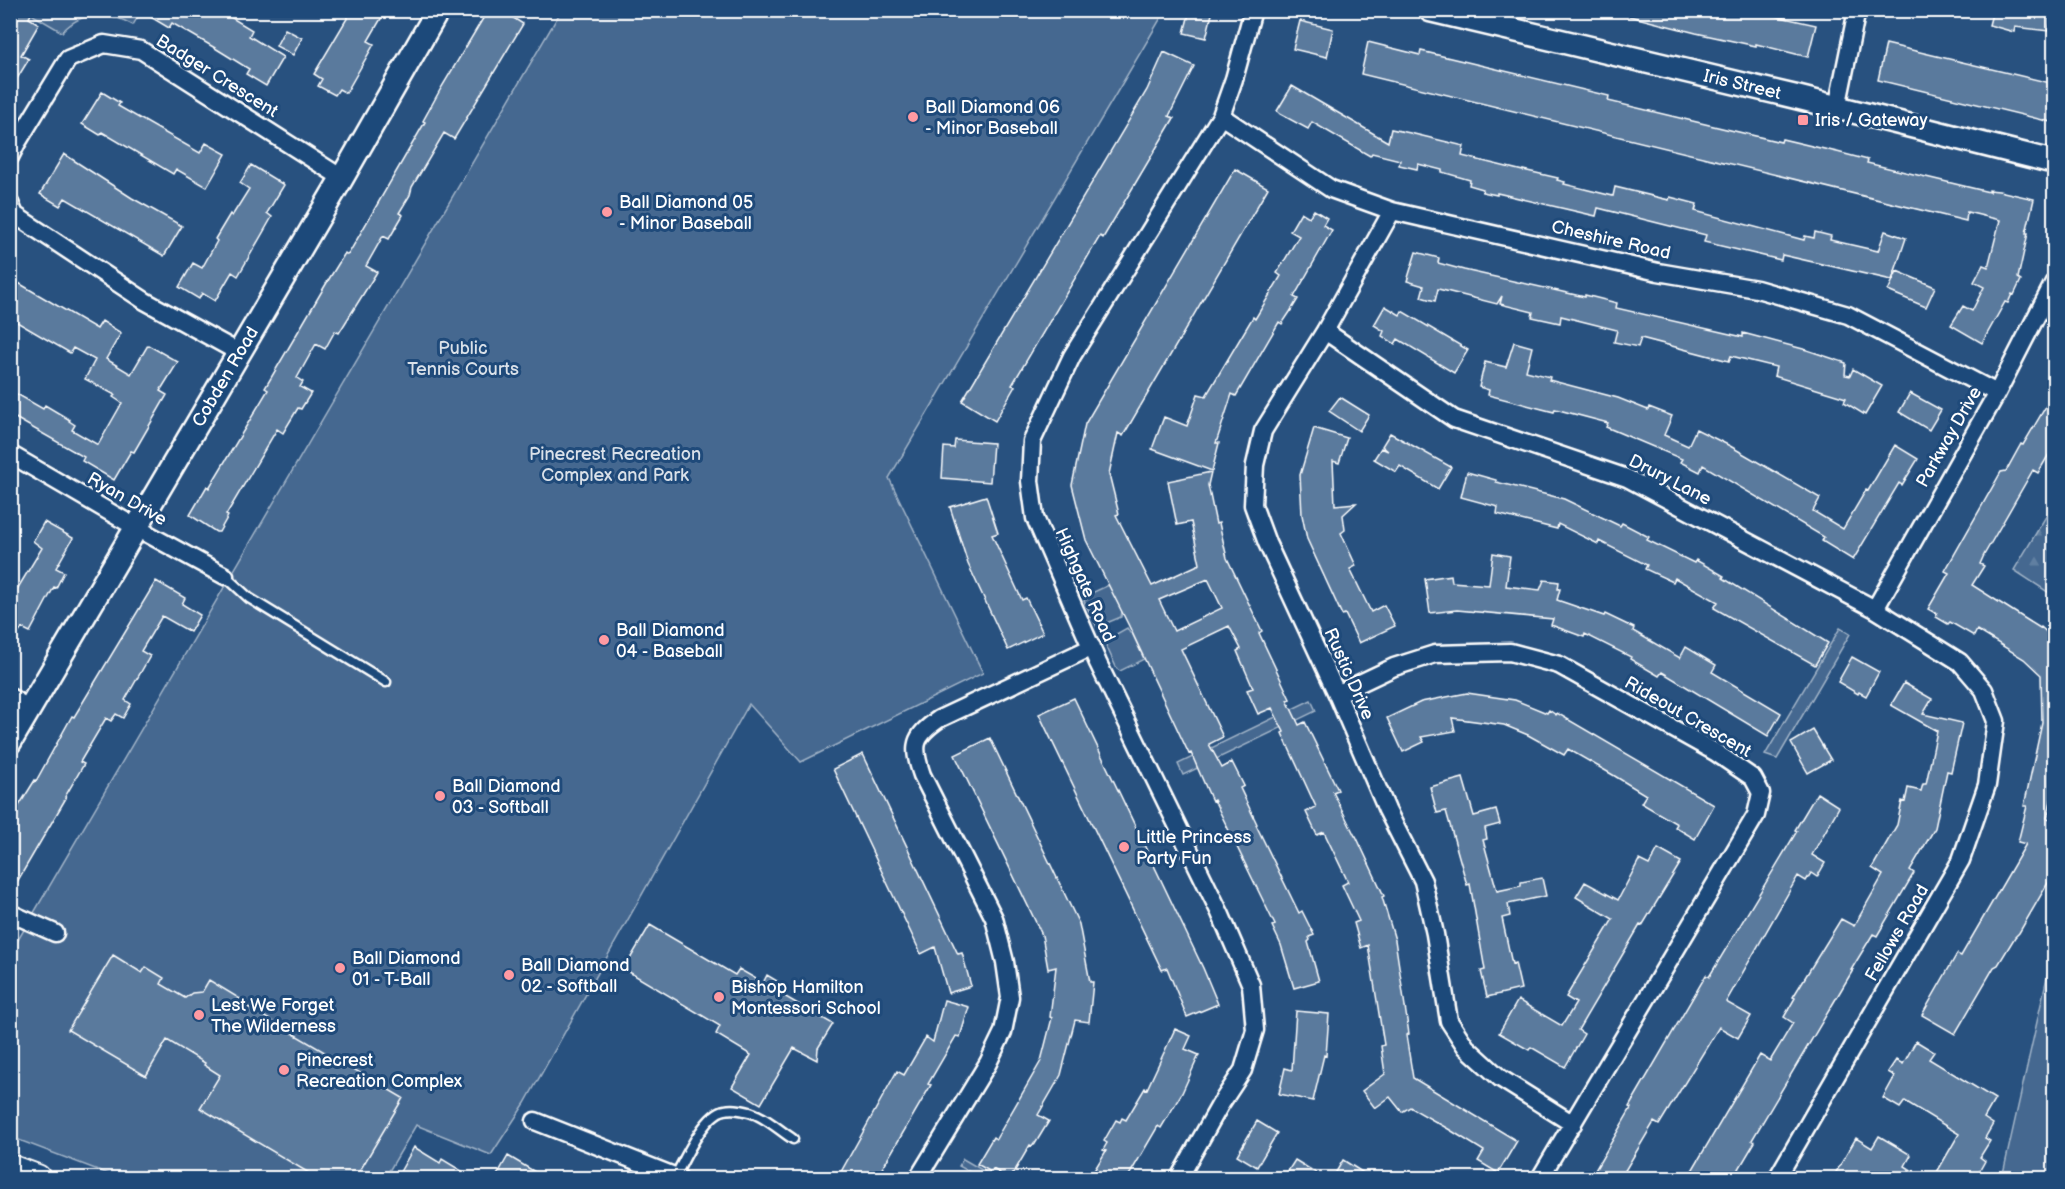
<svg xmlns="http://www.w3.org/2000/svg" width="2065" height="1189" viewBox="0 0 2065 1189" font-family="'Balsamiq Sans',sans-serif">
<defs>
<pattern id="forest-firs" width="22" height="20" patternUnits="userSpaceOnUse" patternTransform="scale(1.5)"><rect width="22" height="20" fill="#446890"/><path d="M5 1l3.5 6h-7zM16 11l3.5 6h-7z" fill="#607fa1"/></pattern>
</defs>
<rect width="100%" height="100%" fill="#28517f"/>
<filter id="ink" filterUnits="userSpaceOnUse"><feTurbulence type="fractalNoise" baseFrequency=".0167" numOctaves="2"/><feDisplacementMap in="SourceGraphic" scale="12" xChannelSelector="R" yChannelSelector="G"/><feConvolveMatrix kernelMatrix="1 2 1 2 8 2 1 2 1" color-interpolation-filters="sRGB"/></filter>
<g filter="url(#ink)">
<!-- green -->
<path fill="#446890" stroke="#a2b4c8" stroke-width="1.5" d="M26,11H141L133,25C108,11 83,10 62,32Z
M561,11H1165L889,478L983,673L801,762L749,704L525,1103L491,1155L416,1125L385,1178H119L11,1137V952Z
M1109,585L1122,611L1121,617L1097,627L1084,601L1087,599L1085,596Z
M1127,628L1130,633H1132L1144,659L1120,671L1117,669L1104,641Z
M1840,628L1850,634L1777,759L1765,755Z
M1311,700L1316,711L1183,775L1178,764Z
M2054,946V1178H2002Z
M963,1159L996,1178H981L959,1166Z"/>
<!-- forest -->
<path fill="url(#forest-firs)" stroke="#a2b4c8" stroke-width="1.5" d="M2054,503V596L2014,570Z"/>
<!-- building -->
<path fill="#5a7a9d" stroke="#fff" stroke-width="1.5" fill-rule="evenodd" d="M10,10H33L29,18L39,24L21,55L29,59L10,90Z
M139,10H219L252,30L249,36L283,57L266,86L246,74L249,69L215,48L172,23L169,28Z
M352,10H386L368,41L374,44L346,93L339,89L335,95L318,86L322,79L314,74Z
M488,10H501L523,24L454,139L444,133L412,187L410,195L399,213L403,215L389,239L383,236L366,266L377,272L339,333L335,331L325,349L316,344L297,378L303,382L300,387L311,393L301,409L298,408L283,433L277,429L226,515L228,516L219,532H216L190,515L207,486L209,488L268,390L265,388L329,279L345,253L348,255L425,122L423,121L440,90Z
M1190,10H1213L1206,38L1184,33Z
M1630,10H1748L1816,25L1808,57L1756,44V46L1696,33L1629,16Z
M1993,10H2051L2049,31L2015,27L2014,32L1989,25Z
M1300,21L1333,29L1327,57L1293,49Z
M285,29L302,38L293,55L276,46Z
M1368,42L1420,55L1421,51L1609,96L1608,101L1781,142L1782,139L1837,152L1868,160L1867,163L1989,192V190L1999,191L2034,199L2026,233H2028L2018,278L2021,280L2014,295L2012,294L2008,303L2005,302L1982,343L1951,325L1963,306L1972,311L1984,287L1974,282L1983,265L1988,267L2000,220L1967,212L1966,221L1361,74Z
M1886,44L2055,84V123L1878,80Z
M1164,52L1194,66L1169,116L1174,118L1103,238L1100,236L1012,385L1015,386L995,421L962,401L1147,90Z
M1292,86L1388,142L1391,129L1410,133L1464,146L1462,156L1523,171V170L1558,178L1557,180L1565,182L1564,184L1613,196L1615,187L1669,200L1670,197L1697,204L1695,211L1804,240L1805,236L1814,238L1815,232L1831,236L1830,240L1878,251L1885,231L1906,238L1892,280L1782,255L1781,260L1704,242L1706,235L1598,208L1596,216L1497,193V195L1482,192L1483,189L1469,185L1470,180L1442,172V170L1418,164L1417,169L1399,165L1400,160L1372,153L1370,156L1312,122L1308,129L1280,114L1277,111Z
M102,92L120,103L118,106L200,153L206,143L226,154L207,187L176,169L173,174L102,132L100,135L82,124Z
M64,154L132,198L182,226L164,256L65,198L60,206L40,194Z
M251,165L284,185L267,213L272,217L238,276L232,272L215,301L202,293L199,299L179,287L193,263L202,268L217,241L215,239L230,214L232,216L249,189L240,183Z
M1235,169L1268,188L1123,436L1118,433L1109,474L1119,514L1116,515L1152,586L1200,564L1191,522L1177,525L1168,481L1211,472L1208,485L1216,524L1219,523L1227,558L1262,631L1259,633L1290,699L1287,700L1299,725L1305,722L1338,790L1333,792L1355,836H1356L1384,896L1382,897L1395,940L1403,993L1409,1034L1406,1035L1413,1078L1517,1141L1498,1173L1478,1161L1484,1151L1450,1130L1410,1107L1402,1112L1390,1097L1375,1108L1362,1091L1385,1074L1381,1046L1384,1045L1368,945L1361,948L1354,923L1359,921L1342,885L1348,882L1324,832L1317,835L1306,812L1316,807L1282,733L1284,732L1272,708L1258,714L1247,690L1253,688L1237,651L1241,649L1229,626L1181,649L1223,737L1209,744L1222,768L1232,762L1244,786L1240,788L1257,824L1256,825L1299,913L1302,911L1314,935L1309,937L1310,940L1308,942L1319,981L1294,988L1281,945L1272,926L1275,925L1214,800L1212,801L1191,753L1189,754L1129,626L1086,540L1072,485L1085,424ZM1208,579L1222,608L1174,631L1159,600Z
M1314,210L1327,218L1323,225L1332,230L1294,297L1298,299L1290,312L1282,324L1279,322L1236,396L1232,394L1216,443H1219L1212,471L1152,449L1164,417L1187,426L1198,394L1206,396L1253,317L1255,319L1281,276L1277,273L1299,236L1290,231L1301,212L1309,217Z
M1416,252L1439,258L1438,263L1464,270L1585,297V295L1617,303L1616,308L1743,337V333L1807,350L1846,363L1845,375L1850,376L1853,369L1882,386L1865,415L1844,402L1846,398L1774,376L1776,367L1731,356L1729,361L1641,338L1638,347L1614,342L1617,330L1561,316L1560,323L1532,317L1533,312L1500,304L1502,296L1497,304L1438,289L1435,301L1421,297L1424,286L1407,281Z
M1897,271L1935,287L1926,307L1888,291Z
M10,278L97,329L102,321L121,333L106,359L131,374L148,345L178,362L160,391L167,395L134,452L131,451L114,480L82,461L84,457L10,415V390L43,409L45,405L70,420L69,421L75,425L72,430L98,445L122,403L113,397L115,395L85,379L95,360L73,348L70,353L10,318Z
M1385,306L1400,315L1402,311L1468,350L1454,373L1398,339L1395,344L1382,336L1384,331L1374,325Z
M1514,342L1532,347L1526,371L1550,377L1549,380L1618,398L1648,410L1649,407L1672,416L1664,435L1688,446L1696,429L1730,446L1820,498L1813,511L1843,529L1866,490L1868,491L1895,445L1918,459L1902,485L1899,483L1853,560L1822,541L1824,537L1703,465L1700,472L1680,462L1682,459L1606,427L1608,423L1555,409L1554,412L1488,395L1489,390L1479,387L1485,362L1506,367Z
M2055,391V444L2038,473L2033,470L1984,555L1980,564L1984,566L1972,585L2024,618L2040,628L2041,627L2055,640V766L2052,777L2055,778V784L2047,818L2055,820V847L2049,870L2051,871L2049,875L2052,876L2019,933L2015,937L1998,965L1994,967L1955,1034L1922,1015L1957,954L1961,956L2026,844L2018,842L2027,806H2024L2042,723L2041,675L2024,659L1977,630L1974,636L1950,622L1948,624L1936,617L1937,614L1928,609L1949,573L1945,571L2001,472L2006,471L2021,444L2023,445Z
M1910,393L1941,410L1929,430L1899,412Z
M1340,397L1369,415L1359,431L1329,411Z
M1314,428L1347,438L1339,463L1333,461L1335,505L1356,503L1343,515L1345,530L1341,533L1356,566L1350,569L1371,612L1384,605L1395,626L1359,643L1345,614L1342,615L1307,539L1302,515L1300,475Z
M1390,433L1451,467L1438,489L1400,466L1396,472L1374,459L1381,448L1388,451L1382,446Z
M955,440L993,443L990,482L942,478L944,447L954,448Z
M1467,472L1496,480V482L1564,499L1620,526L1622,523L1649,537L1647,540L1694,563L1696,560L1724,576L1723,578L1828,643L1815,665L1714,608L1718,602L1675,578L1673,582L1645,569L1647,565L1599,541L1598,544L1558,524L1557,529L1497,514L1498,507L1461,497Z
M986,496L998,533L992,535L1022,600L1026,598L1043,633L1008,650L968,564L950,507Z
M44,522L73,538L56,568L64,572L56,588L54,587L30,632L22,628L10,646V601L42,548L33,541Z
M1493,553L1510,556L1506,586L1540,590L1544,580L1559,582L1558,589H1560L1557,600L1604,616L1605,614L1634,628L1633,631L1680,658L1686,647L1716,665L1712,672L1781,713L1768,736L1662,672L1659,676L1630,659L1631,657L1585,634L1584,637L1551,625L1553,619L1457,610L1430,613L1425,579L1451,575L1452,582L1489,585Z
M156,581L185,598L182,604L200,615L190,632L162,616L141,651L150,656L125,700L131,704L123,718L116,714L111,721L106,718L80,762L84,764L65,797L66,798L10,894V820L35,780L36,781L72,716L74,717Z
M1852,657L1879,672L1866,696L1859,692L1858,694L1838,682Z
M1904,683L1932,699L1923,714L1962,723L1951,772L1947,771L1935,828L1910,870L1914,873L1877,936L1873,934L1851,970H1853L1834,1002L1752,1140L1755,1142L1733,1179H1687L1760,1055L1770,1061L1793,1023L1784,1017L1795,998L1793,997L1841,919L1854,926L1883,875L1872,868L1897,825L1902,801L1905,802L1908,788L1921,791L1923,784H1926L1937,731L1891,705Z
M1467,693L1515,700L1547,713L1549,710L1556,715L1557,713L1714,805L1695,839L1675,827L1677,824L1641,803L1646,795L1613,775L1568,749L1564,755L1528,735L1504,725L1452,718L1455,731L1421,737L1424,742L1403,752L1387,718L1421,702Z
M1074,698L1203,968L1218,1004L1187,1017L1167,968L1162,970L1039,714Z
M1813,730L1831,760L1808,773L1791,743Z
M990,738L1079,924L1090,982H1093L1089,1022L1075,1020L1061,1075L1038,1115L1049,1121L1035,1144L1034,1143L1032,1146L1030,1145L1010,1179L993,1169L991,1172L977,1164L993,1137L996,1139L1041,1061L1052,1018L1050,1017L1056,967L1048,969L1042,935L955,755Z
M863,754L958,954L962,953L971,986L948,993L935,947L921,954L833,769Z
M1463,778L1474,816L1496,810L1500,824L1485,828L1487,839L1483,840L1497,891L1521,886V882L1542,878L1546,896L1508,904L1510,916L1502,918L1512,964L1515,963L1521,989L1487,997L1481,971L1485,970L1470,884L1467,885L1446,811L1437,813L1430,787Z
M1817,793L1839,807L1812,855L1825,863L1817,877L1811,873L1806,881L1798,876L1726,1002L1751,1016L1738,1038L1719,1027L1659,1125L1654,1122L1620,1179H1590L1631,1108L1629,1107L1706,975L1709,977L1797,831L1795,830Z
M1658,849L1681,862L1642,926L1640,925L1578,1030L1584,1034L1565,1067L1531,1047L1529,1050L1499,1033L1518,1000L1562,1026L1576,1003L1566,997L1613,919L1576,897L1585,882L1618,900L1639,860L1649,865Z
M650,925L735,975L739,969L763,983L767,975L782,984L777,992L833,1024L818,1048L817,1060L794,1048L761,1104L732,1087L751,1055L716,1034L720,1026L624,969Z
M113,955L142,973L146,967L164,978L161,984L185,998L192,993L202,992L209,980L242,1000L241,1003L403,1098L355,1179H319L200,1108L220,1075L204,1065L205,1063L167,1040L146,1076L68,1030Z
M944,1000L969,1007L960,1037L956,1036L928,1084L931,1085L876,1179H837L897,1071L904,1075L926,1037L933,1042Z
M1296,1011L1329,1014L1326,1056L1324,1055L1313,1101L1279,1094L1285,1068L1292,1070Z
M1175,1029L1191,1036L1185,1049L1199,1055L1182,1093L1161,1128L1158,1126L1127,1179H1089L1106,1151L1103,1150L1107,1143L1104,1141L1116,1120L1120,1122L1122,1118L1126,1120L1145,1088L1147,1089Z
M1916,1041L1934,1052L1929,1059L1995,1099L1984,1118L1993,1124L1985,1138L1990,1141L1980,1157L1985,1161L1975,1179H1933L1959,1134L1905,1101L1900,1108L1883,1098L1895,1076L1888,1072L1896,1060L1903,1064Z
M1257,1121L1277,1133L1257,1167L1237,1155Z
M1879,1136L1911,1155L1905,1166L1925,1179H1832L1856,1138L1872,1148Z
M414,1147L440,1163L442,1159L475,1179H396Z
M508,1156L547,1179H495Z
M1295,1160L1326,1179H1283Z
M1343,1160L1373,1179H1332Z"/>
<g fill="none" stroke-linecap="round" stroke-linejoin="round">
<defs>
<path id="lane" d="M225,576L249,598L386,682
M675,1177C684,1160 705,1113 725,1110C734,1108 749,1111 757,1115C770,1121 782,1132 793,1139"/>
<path id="street" d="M1837,108L1857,10
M1221,116L1331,189L1392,211L1658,272L1757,289L1848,315L1997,393
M10,157L17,143L68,59L104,44L141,50L342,178
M10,203L15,215L145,301L238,352
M1392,211L1325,331L1263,431L1255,465L1253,505L1267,543L1337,694L1387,810L1423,881L1435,934L1449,1021L1466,1047L1500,1078L1573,1124
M1325,331L1454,419L1627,478L1875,609L1960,662L1984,690L1996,721L1987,785L1961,860L1777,1178
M10,454L137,528L225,576
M1875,609L1997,393L2054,282
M1337,694L1394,667L1435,654L1510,652L1559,665L1715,752L1753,778L1761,793L1756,815L1540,1178
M10,697L30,709
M10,913L55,933
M535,1121L679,1178
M918,1178L988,1063L1003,1032L1010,997L1005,962L994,918L922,775C912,746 913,737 939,719L1092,647
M1179,1178L1220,1105L1243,1070L1255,1030L1251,985L1220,913L1098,663L1035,518L1030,481L1032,441L1072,356L1221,116L1234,79L1253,10"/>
<g id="secondary">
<path id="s1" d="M1430,10L1796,97L2054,162"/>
<path id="s2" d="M10,742L342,178L438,10"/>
</g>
<path id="primary" d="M10,1168L37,1178"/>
</defs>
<!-- lane casing -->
<use href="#lane" stroke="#fff" stroke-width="13"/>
<!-- street casing -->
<use href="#street" stroke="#fff" stroke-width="21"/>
<!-- secondary casing -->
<use href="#secondary" stroke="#fff" stroke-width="27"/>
<!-- primary casing -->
<use href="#primary" stroke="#fff" stroke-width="30"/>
<!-- lane -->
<use href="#lane" stroke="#1f4a7a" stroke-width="8"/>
<!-- street -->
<use href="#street" stroke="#1f4a7a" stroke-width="16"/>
<!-- secondary -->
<use href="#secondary" stroke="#1f4a7a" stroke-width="22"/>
<!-- primary -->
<use href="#primary" stroke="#1f4a7a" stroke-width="26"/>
</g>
</g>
<!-- markers -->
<g fill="#ff9aa2" stroke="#1f4a7a" stroke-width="2">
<circle cx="913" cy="117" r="6"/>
<rect x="1797" y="114" width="12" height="12" rx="3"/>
<circle cx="607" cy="212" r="6"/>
<circle cx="604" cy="640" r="6"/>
<circle cx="440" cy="796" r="6"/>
<circle cx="1124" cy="847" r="6"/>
<circle cx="340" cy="968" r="6"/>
<circle cx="509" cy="975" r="6"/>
<circle cx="719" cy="997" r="6"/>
<circle cx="199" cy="1015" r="6"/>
<circle cx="284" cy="1070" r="6"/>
</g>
<g text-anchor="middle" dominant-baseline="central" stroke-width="6" stroke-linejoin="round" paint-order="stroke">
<!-- street labels -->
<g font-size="18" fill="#fff" stroke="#1f4a7a">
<text transform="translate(217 76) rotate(32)">Badger Crescent</text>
<text stroke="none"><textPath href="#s1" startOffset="321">Iris Street</textPath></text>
<text transform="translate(1611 240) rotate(13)">Cheshire Road</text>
<text stroke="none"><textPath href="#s2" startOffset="424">Cobden Road</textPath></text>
<text transform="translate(1949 437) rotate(-60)">Parkway Drive</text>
<text transform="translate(1670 480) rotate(27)">Drury Lane</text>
<text transform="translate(127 499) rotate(30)">Ryan Drive</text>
<text transform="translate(1085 585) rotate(66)">Highgate Road</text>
<text transform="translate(1349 674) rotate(66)">Rustic Drive</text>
<text transform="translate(1688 717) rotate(30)">Rideout Crescent</text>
<text transform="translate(1897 933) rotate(-60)">Fellows Road</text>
</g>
<!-- poi labels -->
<g font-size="18" fill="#fff" stroke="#1f4a7a" text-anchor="start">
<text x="925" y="107">Ball Diamond 06<tspan x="925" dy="21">- Minor Baseball</tspan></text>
<text x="1815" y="120">Iris / Gateway</text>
<text x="619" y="202">Ball Diamond 05<tspan x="619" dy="21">- Minor Baseball</tspan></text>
<text x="616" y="630">Ball Diamond<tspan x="616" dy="21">04 - Baseball</tspan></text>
<text x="452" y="786">Ball Diamond<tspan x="452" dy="21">03 - Softball</tspan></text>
<text x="1136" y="837">Little Princess<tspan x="1136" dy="21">Party Fun</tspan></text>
<text x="352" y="958">Ball Diamond<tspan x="352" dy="21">01 - T-Ball</tspan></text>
<text x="521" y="965">Ball Diamond<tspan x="521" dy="21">02 - Softball</tspan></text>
<text x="731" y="987">Bishop Hamilton<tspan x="731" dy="21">Montessori School</tspan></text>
<text x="211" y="1005">Lest We Forget<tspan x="211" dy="21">The Wilderness</tspan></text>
<text x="296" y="1060">Pinecrest<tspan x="296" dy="21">Recreation Complex</tspan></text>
</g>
<!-- park labels -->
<g font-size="18" fill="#dae1e9" stroke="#1f4a7a">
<text x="463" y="348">Public<tspan x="463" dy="21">Tennis Courts</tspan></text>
<text x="615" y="454">Pinecrest Recreation<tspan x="615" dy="21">Complex and Park</tspan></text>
</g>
</g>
<!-- margin -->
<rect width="2065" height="1189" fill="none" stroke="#1f4a7a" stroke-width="36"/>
<rect x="18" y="18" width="2029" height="1153" fill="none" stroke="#fff" stroke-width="2" filter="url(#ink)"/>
</svg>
